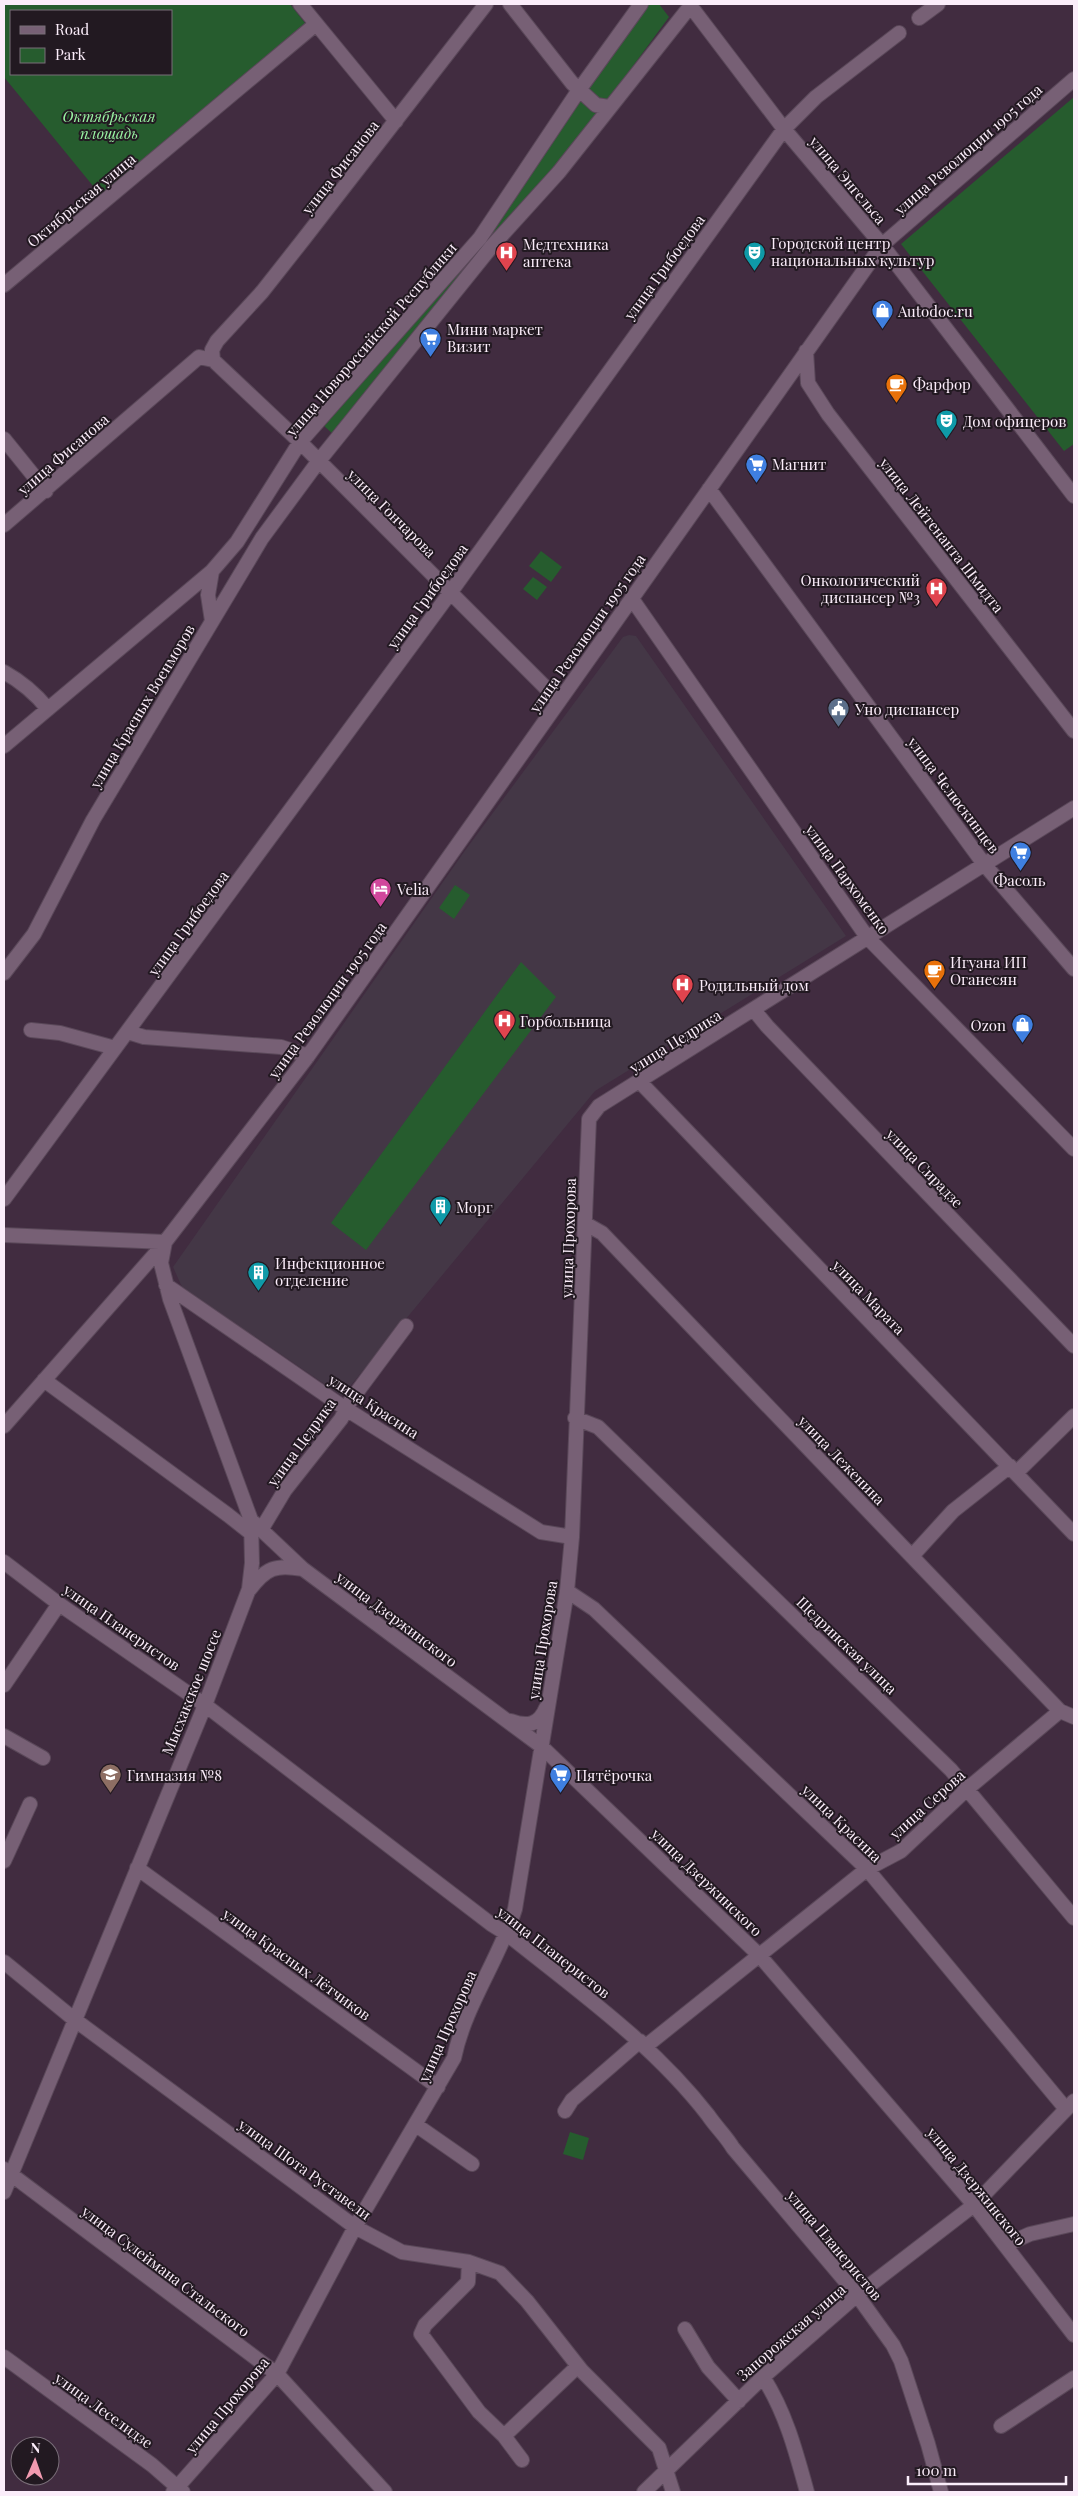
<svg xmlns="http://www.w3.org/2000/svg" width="1078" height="2496" viewBox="0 0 1078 2496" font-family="'Playfair Display',serif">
<rect width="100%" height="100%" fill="#412c40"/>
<!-- medical -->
<path fill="#443746" d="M629,635L636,636L846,936L595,1091L342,1396L182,1287L173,1267L464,852L623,637Z"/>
<!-- green -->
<path fill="#265c2e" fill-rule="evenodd" d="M4,4H290L305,23L102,197L4,77ZM11,11H171V74H11Z
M648,4H659L669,17L605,104L585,88Z
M1074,97V444L1064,451L901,244Z
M579,98L599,111L557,166L496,237L490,232Z
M483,240L488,246L334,435L322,424Z
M541,551L562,567L551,582L529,566Z
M533,577L547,587L537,600L523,589Z
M455,885L470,895L454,919L439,908Z
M521,962L556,997L366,1250L331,1223Z
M570,2132L589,2138L583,2160L563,2154Z"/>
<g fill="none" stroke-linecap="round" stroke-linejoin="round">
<defs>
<path id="minor" d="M300,4L396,121
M486,4L303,240L262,292L217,341L212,350L213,360L300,442L559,701
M510,4L572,83L596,105L609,107
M689,4L784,129L882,245L1074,496
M919,18L938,4
M4,285L316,24
M806,351L808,383L828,414L1074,731
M4,439L46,491
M709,489L984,864L1074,969
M4,525L199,357L213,360
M632,599L867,937L1074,1149
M212,621L208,595L212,571
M4,672C22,682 35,693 48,709
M4,746L212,571L237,542L300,442L480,238L579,90L641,4
M4,973L34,934L93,820L262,538L318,462L492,246L559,172L692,4
M754,1010L767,1026L1074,1346
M31,1030L60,1033L115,1048
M128,1032L144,1037L281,1047L308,1056
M640,1082L1074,1534
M4,1199L450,593L784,129L816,97L899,33
M586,1224L602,1233L1060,1711L1074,1717
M4,1235L165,1242
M166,1285L346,1409L541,1532L572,1537
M44,1380L228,1515L252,1534
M575,1418L598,1427L951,1770L1074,1918
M4,1426L163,1245
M1016,1473L1074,1416
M251,1520L303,1569L541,1746L759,1955L974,2205L1074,2335
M261,1530L285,1490L341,1419L351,1400L406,1326
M912,1556L953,1511L1010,1466
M4,1562L59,1604L205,1705L491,1924L507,1934C578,1991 652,2043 708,2115C716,2127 726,2136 733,2148L857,2295L893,2345L901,2361L928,2444L941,2492
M250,1589C266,1568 276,1564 302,1569
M567,1591L594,1609L867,1869L1066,2109
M4,1685L59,1604
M511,1721C527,1727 539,1725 546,1708
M4,1736L43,1758
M4,1861L30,1804
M137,1868L438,2087
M4,1962L75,2020L355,2227L402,2252L469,2262L500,2273L527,2301L582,2371L659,2448L673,2492
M646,2046L867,1869L901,1851L966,1790L1060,1711
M565,2111L572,2100L640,2041
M416,2125L472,2164
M4,2169L277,2374L385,2492
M4,2192L205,1705L249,1589L252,1563L251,1520L170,1299L161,1263L165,1242L308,1056L882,245L1074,79
M1005,2245L1030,2234L1074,2224
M469,2262L468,2282L425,2325L421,2334L479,2412L504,2436L522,2460
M685,2329L708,2367L739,2401
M4,2357L152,2465L183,2492
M763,2377C786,2413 796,2452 807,2492
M1001,2426L1074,2378
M504,2436L578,2366
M173,2492L277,2374L355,2227L454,2058C465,2005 499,1960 515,1909L567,1591L572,1537L589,1119L599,1106L1074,808
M644,2492L763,2377L857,2295L974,2205L1074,2101"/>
</defs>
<!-- minor casing -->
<use href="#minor" stroke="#5a4859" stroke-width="16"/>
<!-- minor -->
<use href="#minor" stroke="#776075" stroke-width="14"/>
</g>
<!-- icons -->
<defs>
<symbol id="theatre-pin" viewBox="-11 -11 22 30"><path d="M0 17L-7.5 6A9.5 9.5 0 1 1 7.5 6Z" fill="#0f9aa8" stroke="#221921"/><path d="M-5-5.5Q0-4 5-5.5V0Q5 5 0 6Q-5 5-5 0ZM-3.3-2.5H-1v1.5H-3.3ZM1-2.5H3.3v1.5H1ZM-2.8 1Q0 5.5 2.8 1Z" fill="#fff"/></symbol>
<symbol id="hospital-pin" viewBox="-11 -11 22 30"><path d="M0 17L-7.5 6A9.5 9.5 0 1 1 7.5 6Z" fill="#e0444e" stroke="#221921"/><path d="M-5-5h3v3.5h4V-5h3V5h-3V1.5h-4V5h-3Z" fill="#fff"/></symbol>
<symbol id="shop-pin" viewBox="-11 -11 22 30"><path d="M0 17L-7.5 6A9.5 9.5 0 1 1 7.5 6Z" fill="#3f7fe0" stroke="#221921"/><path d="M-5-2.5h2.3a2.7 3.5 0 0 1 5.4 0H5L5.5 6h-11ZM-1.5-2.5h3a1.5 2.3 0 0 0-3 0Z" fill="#fff"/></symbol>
<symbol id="supermarket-pin" viewBox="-11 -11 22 30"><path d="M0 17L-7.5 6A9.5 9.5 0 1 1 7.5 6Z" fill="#3f7fe0" stroke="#221921"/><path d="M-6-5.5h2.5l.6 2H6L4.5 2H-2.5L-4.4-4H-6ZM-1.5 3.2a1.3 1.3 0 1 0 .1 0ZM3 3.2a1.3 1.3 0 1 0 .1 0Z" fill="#fff"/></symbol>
<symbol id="cafe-pin" viewBox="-11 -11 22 30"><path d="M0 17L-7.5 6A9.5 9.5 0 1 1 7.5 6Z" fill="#e8710a" stroke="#221921"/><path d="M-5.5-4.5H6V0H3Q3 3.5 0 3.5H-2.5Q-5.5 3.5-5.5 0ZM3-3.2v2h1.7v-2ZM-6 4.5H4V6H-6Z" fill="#fff"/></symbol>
<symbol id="civic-pin" viewBox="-11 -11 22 30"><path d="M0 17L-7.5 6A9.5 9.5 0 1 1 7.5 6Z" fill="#5c6f8a" stroke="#221921"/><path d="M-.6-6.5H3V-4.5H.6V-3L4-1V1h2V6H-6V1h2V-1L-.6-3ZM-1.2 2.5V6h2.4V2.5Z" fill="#fff"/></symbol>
<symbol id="hotel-pin" viewBox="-11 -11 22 30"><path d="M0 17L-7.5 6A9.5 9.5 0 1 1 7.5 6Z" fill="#d1479c" stroke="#221921"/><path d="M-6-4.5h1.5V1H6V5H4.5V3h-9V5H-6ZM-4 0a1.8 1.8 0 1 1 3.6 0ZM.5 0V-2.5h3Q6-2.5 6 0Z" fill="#fff"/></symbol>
<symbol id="building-pin" viewBox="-11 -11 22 30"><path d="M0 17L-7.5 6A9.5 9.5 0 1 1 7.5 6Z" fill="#0f9aa8" stroke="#221921"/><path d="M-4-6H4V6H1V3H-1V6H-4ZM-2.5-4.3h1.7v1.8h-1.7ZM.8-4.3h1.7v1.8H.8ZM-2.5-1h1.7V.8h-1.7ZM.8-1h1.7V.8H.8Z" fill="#fff"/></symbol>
<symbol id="school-pin" viewBox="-11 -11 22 30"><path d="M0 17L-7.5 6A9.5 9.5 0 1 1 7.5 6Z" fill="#8d6e63" stroke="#221921"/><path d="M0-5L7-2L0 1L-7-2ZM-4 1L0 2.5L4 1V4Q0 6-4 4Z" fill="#fff"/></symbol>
</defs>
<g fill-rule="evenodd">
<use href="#theatre-pin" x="742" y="240" width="25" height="34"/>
<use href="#hospital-pin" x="494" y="240" width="25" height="34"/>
<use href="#shop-pin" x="870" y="298" width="25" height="34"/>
<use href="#supermarket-pin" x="418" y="326" width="25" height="34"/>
<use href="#cafe-pin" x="884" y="372" width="25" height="34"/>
<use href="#theatre-pin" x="934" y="408" width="25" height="34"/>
<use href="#supermarket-pin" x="744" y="452" width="25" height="34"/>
<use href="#hospital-pin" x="924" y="576" width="25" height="34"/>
<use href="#civic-pin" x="826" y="696" width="25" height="34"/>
<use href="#supermarket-pin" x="1008" y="840" width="25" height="34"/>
<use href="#hotel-pin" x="368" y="876" width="25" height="34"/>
<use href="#cafe-pin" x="922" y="958" width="25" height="34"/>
<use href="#hospital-pin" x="670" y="972" width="25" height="34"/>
<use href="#hospital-pin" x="492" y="1008" width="25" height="34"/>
<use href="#shop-pin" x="1010" y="1012" width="25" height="34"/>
<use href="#building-pin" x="428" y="1194" width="25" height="34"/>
<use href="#building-pin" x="246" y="1260" width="25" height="34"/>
<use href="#school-pin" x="98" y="1762" width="25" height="34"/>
<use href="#supermarket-pin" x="548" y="1762" width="25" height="34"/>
</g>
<g text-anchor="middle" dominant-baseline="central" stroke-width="4" stroke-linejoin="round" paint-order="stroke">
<!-- park labels -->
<g font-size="15" font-style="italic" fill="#99f2a2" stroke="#221921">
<text x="109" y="116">Октябрьская<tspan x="109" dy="17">площадь</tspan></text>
</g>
<!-- street labels -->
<g font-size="15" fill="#fbedfa" stroke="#221921">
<text transform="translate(968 149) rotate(-41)">улица Революции 1905 года</text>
<text transform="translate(340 167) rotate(-52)">улица Фисанова</text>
<text transform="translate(848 180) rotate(50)">улица Энгельса</text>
<text transform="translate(81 200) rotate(-40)">Октябрьская улица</text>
<text transform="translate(664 267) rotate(-54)">улица Грибоедова</text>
<text transform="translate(371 339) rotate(-49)">улица Новороссийской Республики</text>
<text transform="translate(63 454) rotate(-41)">улица Фисанова</text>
<text transform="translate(392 513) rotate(45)">улица Гончарова</text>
<text transform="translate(942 535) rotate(52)">улица Лейтенанта Шмидта</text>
<text transform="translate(427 596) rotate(-54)">улица Грибоедова</text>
<text transform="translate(587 633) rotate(-55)">улица Революции 1905 года</text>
<text transform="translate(142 706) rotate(-59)">улица Красных Военморов</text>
<text transform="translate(954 795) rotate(53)">улица Челюскинцев</text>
<text transform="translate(848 879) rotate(54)">улица Пархоменко</text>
<text transform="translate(188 923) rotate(-54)">улица Грибоедова</text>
<text transform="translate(327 1000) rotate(-54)">улица Революции 1905 года</text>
<text transform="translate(675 1041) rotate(-32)">улица Цедрика</text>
<text transform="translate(925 1168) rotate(46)">улица Сирадзе</text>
<text transform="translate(568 1238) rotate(-88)">улица Прохорова</text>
<text transform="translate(869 1297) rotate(46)">улица Марата</text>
<text transform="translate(374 1406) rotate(33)">улица Красина</text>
<text transform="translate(301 1442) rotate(-54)">улица Цедрика</text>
<text transform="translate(842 1460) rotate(46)">улица Леженина</text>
<text transform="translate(397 1619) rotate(37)">улица Дзержинского</text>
<text transform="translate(122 1627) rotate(35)">улица Планеристов</text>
<text transform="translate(542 1640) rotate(-81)">улица Прохорова</text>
<text transform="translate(847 1645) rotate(44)">Щедринская улица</text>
<text transform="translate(191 1692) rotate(-68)">Мысхакское шоссе</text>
<text transform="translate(927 1804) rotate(-42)">улица Серова</text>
<text transform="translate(842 1823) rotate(44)">улица Красина</text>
<text transform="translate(707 1882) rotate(44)">улица Дзержинского</text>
<text transform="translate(554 1952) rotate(38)">улица Планеристов</text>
<text transform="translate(297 1964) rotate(36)">улица Красных Лётчиков</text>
<text transform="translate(447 2026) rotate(-66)">улица Прохорова</text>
<text transform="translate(305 2169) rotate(36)">улица Шота Руставели</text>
<text transform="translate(977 2186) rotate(51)">улица Дзержинского</text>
<text transform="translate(835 2245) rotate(50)">улица Планеристов</text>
<text transform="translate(166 2271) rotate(37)">улица Сулеймана Стальского</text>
<text transform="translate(791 2332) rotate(-41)">Запорожская улица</text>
<text transform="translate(227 2405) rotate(-50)">улица Прохорова</text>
<text transform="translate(104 2410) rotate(36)">улица Леселидзе</text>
</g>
<!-- poi labels -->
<g font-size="15" fill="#fbedfa" stroke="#221921" text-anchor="start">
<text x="771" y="243">Городской центр<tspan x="771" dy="17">национальных культур</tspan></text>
<text x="523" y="244">Медтехника<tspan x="523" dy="17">аптека</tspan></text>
<text x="898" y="311">Autodoc.ru</text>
<text x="447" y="329">Мини маркет<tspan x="447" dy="17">Визит</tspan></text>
<text x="913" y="384">Фарфор</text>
<text x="963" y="421">Дом офицеров</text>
<text x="772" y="464">Магнит</text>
<text x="920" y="580" text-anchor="end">Онкологический<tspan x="920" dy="17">диспансер №3</tspan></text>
<text x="855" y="709">Уно диспансер</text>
<text x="1020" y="880" text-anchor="middle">Фасоль</text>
<text x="397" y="889">Velia</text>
<text x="950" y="962">Игуана ИП<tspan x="950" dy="17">Оганесян</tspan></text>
<text x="699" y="985">Родильный дом</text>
<text x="520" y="1021">Горбольница</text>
<text x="1006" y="1025" text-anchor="end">Ozon</text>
<text x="456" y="1207">Морг</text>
<text x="275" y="1263">Инфекционное<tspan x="275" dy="17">отделение</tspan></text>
<text x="127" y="1775">Гимназия №8</text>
<text x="576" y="1775">Пятёрочка</text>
</g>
</g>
<!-- border -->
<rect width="1078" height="2496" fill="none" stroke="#fbedfa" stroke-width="10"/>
<!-- legend -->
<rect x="10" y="10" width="162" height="65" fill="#221921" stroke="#796e78"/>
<rect x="20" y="26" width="25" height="8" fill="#776075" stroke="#796e78"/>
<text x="55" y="35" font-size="15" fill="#fbedfa">Road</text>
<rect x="20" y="48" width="25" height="15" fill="#265c2e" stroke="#796e78"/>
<text x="55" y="60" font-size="15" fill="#fbedfa">Park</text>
<!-- north arrow -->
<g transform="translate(35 2461) rotate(2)"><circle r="24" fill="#221921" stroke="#796e78"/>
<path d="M0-4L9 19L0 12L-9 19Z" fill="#f29ab0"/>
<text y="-8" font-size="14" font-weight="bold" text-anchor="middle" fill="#fbedfa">N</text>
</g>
<!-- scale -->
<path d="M908 2476v8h158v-8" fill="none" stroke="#fbedfa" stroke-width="2.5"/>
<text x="916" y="2476" font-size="15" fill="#fbedfa" stroke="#221921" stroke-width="4" paint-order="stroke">100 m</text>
</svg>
